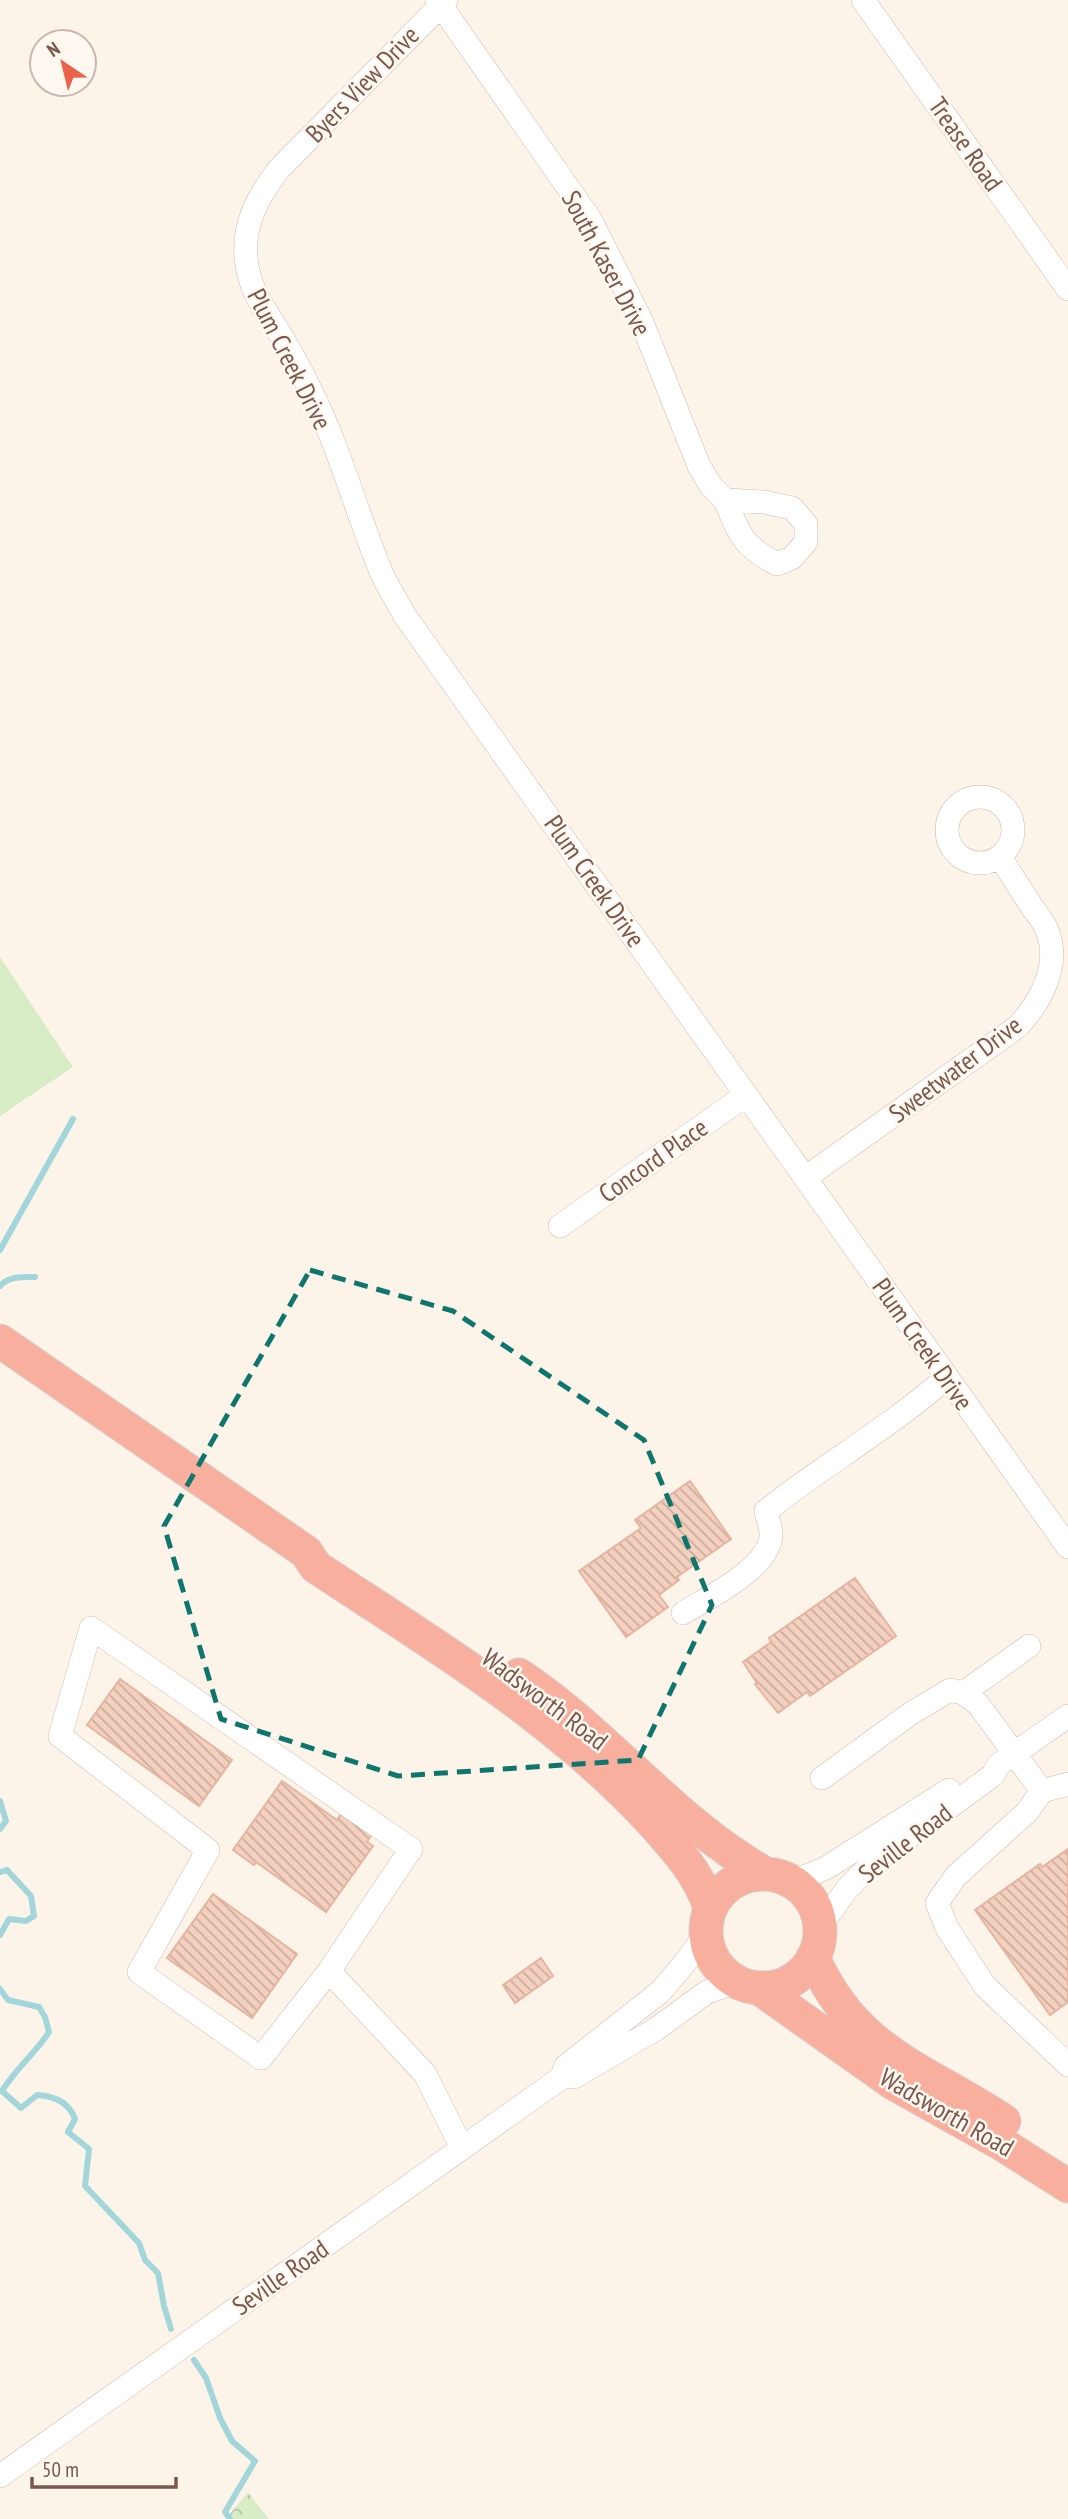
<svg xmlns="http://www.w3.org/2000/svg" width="1068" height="2519" viewBox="0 0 1068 2519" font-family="'PT Sans Narrow',sans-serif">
<defs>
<pattern id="forest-crowns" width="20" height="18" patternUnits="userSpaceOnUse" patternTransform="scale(1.75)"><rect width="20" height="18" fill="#d8ecc6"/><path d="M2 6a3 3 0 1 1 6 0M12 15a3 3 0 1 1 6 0" fill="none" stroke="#b4c2a3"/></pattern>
<pattern id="building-back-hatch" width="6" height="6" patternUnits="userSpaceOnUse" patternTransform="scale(1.75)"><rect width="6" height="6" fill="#f4d0bf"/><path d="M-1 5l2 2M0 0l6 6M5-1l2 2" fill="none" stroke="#caac9d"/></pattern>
</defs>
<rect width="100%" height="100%" fill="#fdf4e9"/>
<!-- green -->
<path fill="#d8ecc6" d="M0,957L73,1067L0,1116Z"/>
<!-- forest -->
<path fill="url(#forest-crowns)" d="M248,2492L269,2519H226Z"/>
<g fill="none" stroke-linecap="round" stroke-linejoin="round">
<!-- stream -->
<path stroke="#a2d6da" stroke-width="6" d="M0,1250L73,1119
M0,1286C9,1276 23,1277 35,1277
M0,1801L6,1821L0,1829
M0,1872L7,1870L31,1896L34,1916L26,1921L9,1919L0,1935
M0,1989L8,2000L39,2007L45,2017L49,2032C35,2054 15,2069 2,2091L21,2108L37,2095C53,2096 69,2102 75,2119L68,2132L89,2149L85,2186L139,2243L145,2260L158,2273L164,2306L171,2329
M194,2360L206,2378L220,2418L232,2441L255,2461L225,2512L230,2519"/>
</g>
<!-- building -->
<path fill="url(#building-back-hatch)" stroke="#e7b59f" stroke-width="2" d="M690,1481L731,1539L677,1577L679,1580L659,1595L668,1607L626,1637L579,1571L641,1528L635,1520Z
M855,1578L896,1636L810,1696L807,1692L778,1713L755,1684L757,1683L743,1662L771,1642L769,1638Z
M120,1679L232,1760L199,1806L87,1725Z
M282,1781L337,1820L342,1813L372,1834L367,1842L373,1846L326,1912L256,1862L254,1865L233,1850Z
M1068,1849V2002L1050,2015L975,1910L1040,1864L1042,1867Z
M213,1894L297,1954L252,2018L167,1958Z
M541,1958L553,1976L515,2003L503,1985Z"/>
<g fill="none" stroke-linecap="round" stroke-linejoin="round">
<defs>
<path id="minor" d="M437,0L590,219L641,320L699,466L711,486L725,500L764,502L792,508L806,524V542L792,558L777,564C742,546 740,535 725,500
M446,0L279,169C259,195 243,223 246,257C248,286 262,306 277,329C288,347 299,366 308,385C339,445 356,512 382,574C388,588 398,602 405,616L1068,1547
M863,0L1068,289
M947 830a33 33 0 1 1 66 0a33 33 0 1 1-66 0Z
M805,1178L1017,1027C1041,1002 1061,965 1047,930C1044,922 1037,914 1032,907C1021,890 1011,874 1000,857
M560,1226L746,1095
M683,1613C709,1597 772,1567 771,1533C771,1526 767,1518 766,1511C825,1464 891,1427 947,1377
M91,1628L411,1849L329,1971L261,2058L139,1972L208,1850L60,1736Z
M963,1693L1029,1646
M822,1778L910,1714L950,1690L963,1693L978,1704L1042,1791
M1068,1784L1042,1791L1027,1812L956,1876L937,1903L947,1928L985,1986L1068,2065
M788,1880L807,1876L826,1868L949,1790
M819,1928L847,1889L872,1864L993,1775L998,1765L1068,1716
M329,1971L425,2074L462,2148
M567,2077H574L656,2029L707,1992L737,1982
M0,2476L561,2078L566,2066L660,1992L684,1964L706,1934"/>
<path id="highway" d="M0,1341L306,1552L316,1567C433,1644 555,1717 651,1821C675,1848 699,1873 710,1908
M519,1675C607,1733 674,1823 766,1874
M706 1931a57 57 0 1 1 114 0a57 57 0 1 1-114 0Z
M813,1957C855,2053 924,2068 1004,2121
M759,1988L893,2083L1002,2144L1068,2186"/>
</defs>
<!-- minor casing -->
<use href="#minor" stroke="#d0baad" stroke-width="24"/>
<!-- highway casing -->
<use href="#highway" stroke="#d9d0cd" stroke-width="35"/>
<!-- minor -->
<use href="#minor" stroke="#fff" stroke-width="23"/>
<!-- highway -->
<use href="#highway" stroke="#f9af9e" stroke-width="33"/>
</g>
<!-- marked area -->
<path fill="none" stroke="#0f766e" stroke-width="5" stroke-dasharray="14 9" stroke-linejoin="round" d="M310,1270L453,1311L644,1440L712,1605L638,1760L398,1776L221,1719L164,1526Z"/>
<g text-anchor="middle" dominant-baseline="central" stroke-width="5" stroke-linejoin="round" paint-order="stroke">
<!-- street labels -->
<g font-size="26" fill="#79584b" stroke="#fff8f0">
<text transform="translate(362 84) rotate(-46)">Byers View Drive</text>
<text transform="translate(966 144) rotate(55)">Trease Road</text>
<text transform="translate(607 263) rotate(62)">South Kaser Drive</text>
<text transform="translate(290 359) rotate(63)">Plum Creek Drive</text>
<text transform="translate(595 881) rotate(55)">Plum Creek Drive</text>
<text transform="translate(955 1069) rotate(-37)">Sweetwater Drive</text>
<text transform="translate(653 1160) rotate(-35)">Concord Place</text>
<text transform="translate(923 1344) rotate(55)">Plum Creek Drive</text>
<text transform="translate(545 1699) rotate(37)">Wadsworth Road</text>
<text transform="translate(905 1843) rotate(-38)">Seville Road</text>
<text transform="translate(947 2112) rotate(30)">Wadsworth Road</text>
<text transform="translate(280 2277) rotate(-35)">Seville Road</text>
</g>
</g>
<!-- north arrow -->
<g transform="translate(63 63) rotate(325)"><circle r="33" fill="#fff8f0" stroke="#c9b8ae" stroke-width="2"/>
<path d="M0-5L12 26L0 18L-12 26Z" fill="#ea624b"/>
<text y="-10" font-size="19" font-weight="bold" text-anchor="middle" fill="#79584b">N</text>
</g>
<!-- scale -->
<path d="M32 2477v10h144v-10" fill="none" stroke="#79584b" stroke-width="3.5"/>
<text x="42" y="2477" font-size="21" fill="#79584b" stroke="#fff8f0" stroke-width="5" paint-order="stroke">50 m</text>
</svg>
